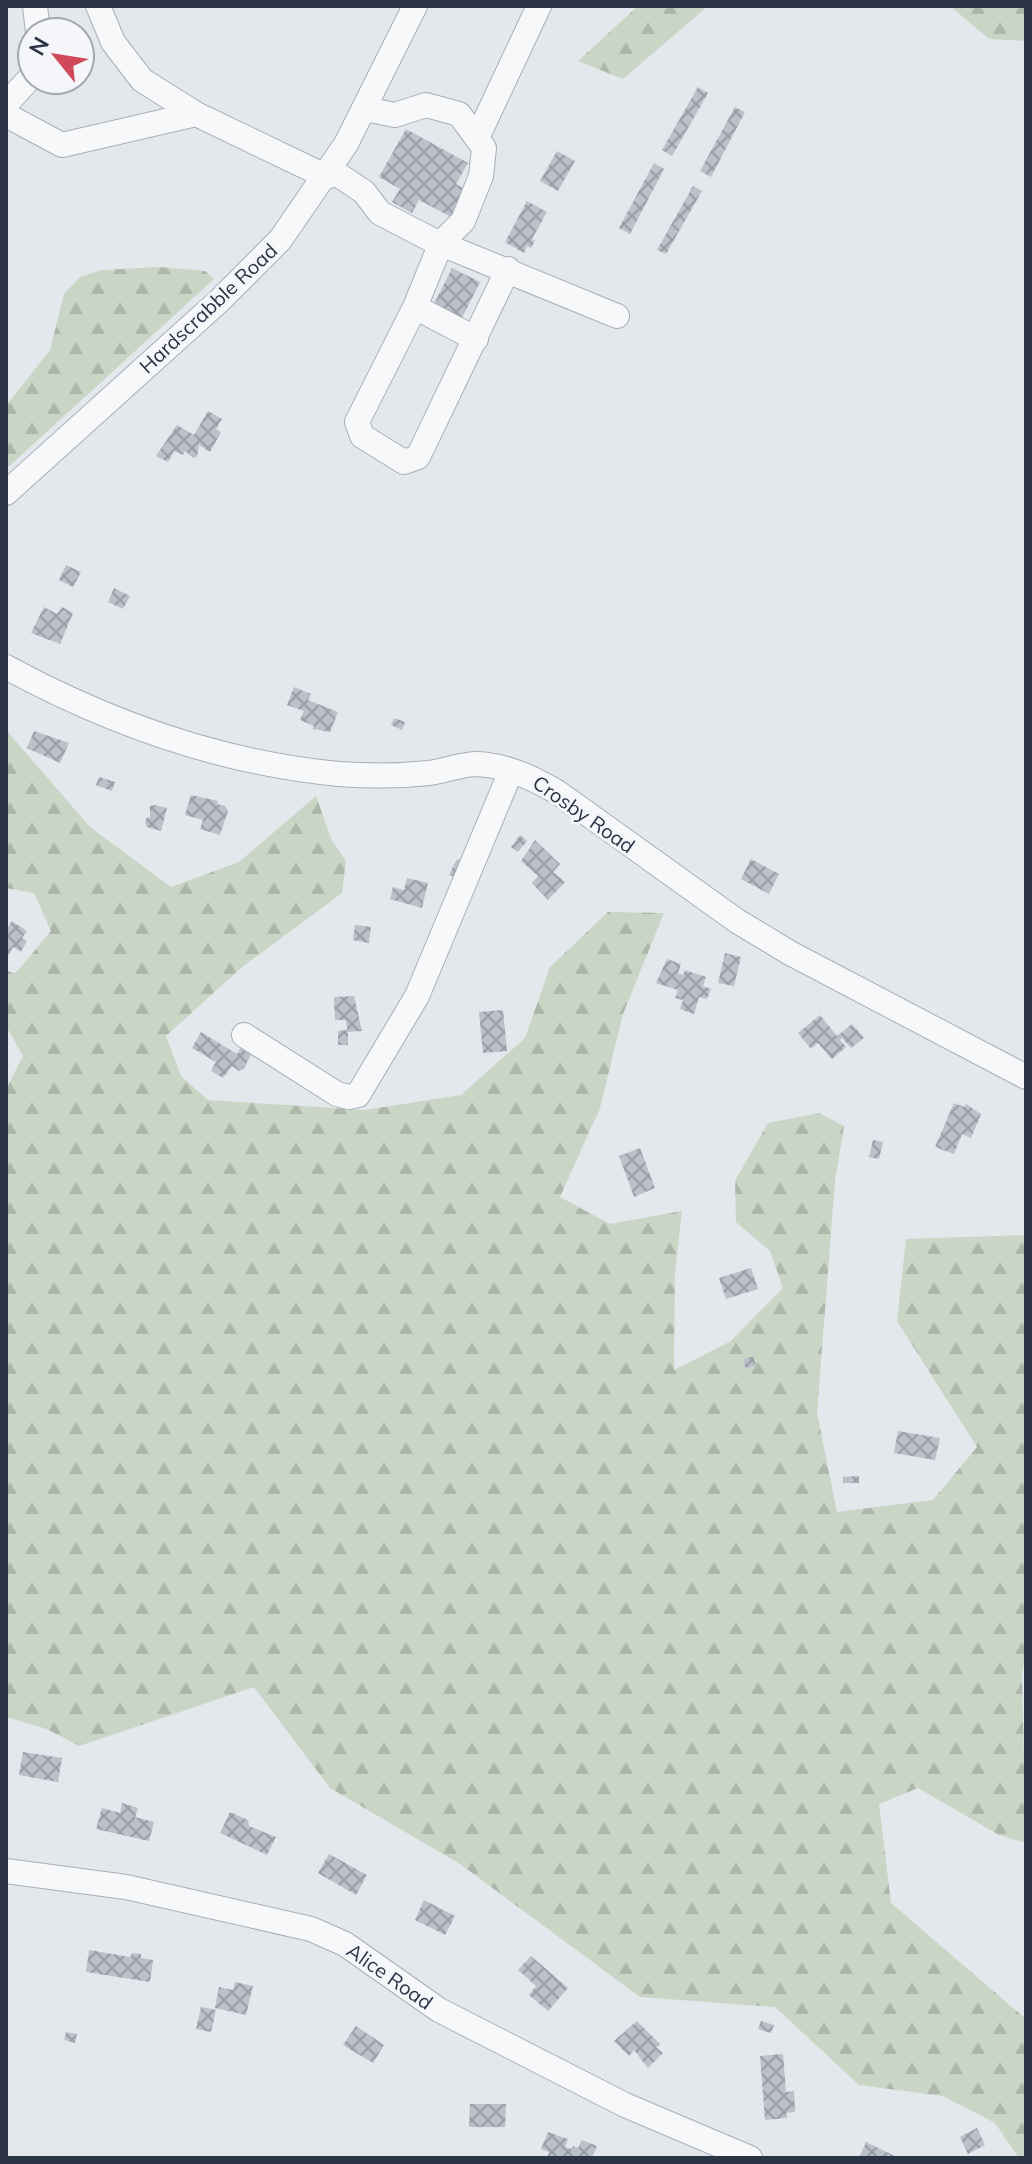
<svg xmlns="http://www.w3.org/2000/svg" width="1032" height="2164" viewBox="0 0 1032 2164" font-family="Mulish,sans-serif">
<defs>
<pattern id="forest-firs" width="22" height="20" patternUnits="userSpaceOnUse" patternTransform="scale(2)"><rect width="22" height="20" fill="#c9d6c5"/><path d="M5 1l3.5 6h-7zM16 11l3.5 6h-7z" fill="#adb8ab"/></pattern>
<pattern id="building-cross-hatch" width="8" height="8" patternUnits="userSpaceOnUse" patternTransform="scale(2)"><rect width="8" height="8" fill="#bbc0ca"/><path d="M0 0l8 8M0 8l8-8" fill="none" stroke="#989da6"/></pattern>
</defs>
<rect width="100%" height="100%" fill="#e4e7ec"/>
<!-- forest -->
<path fill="url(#forest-firs)" d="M638,6H708L623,79L578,61Z
M950,6H1026V41L989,39Z
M159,267L205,271L214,279L6,469V406L50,350L64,294L80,277L102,270Z
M6,730L90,827L171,887L239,862L316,796L332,841L346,861L342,893L241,968L166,1036L181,1076L208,1100L365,1110L461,1095L525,1038L550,967L608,912L664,913L623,1014L600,1108L560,1197L610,1224L682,1211L675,1272L674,1370L731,1341L783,1288L770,1251L736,1222L735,1181L768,1123L819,1113L844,1126L835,1181L817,1413L837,1512L933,1500L977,1447L897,1321L906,1239L1026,1235V1651L1022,1674L1026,1843L999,1835L918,1788L879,1804L891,1903L1026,2019V2158H1019L995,2123L943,2096L859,2085L775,2007L640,1997L460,1864L330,1788L254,1687L79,1746L47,1729L6,1717V1089L23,1056L6,1026V970L15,974L51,931L34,893L6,888Z"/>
<!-- building -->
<path fill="url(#building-cross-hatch)" d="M698,87L708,93L672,156L662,150Z
M735,107L745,112L711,177L700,171Z
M406,129L468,163L456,184L470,192L455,219L419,200L412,213L392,202L400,189L379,177Z
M557,151L575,161L558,191L540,181Z
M654,163L664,169L630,234L619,228Z
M693,186L702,191L666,254L657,250Z
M527,201L547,212L532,239L535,241L531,248L527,246L524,253L505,242Z
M452,268L480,282L458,326L430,312Z
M208,411L222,419L216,429L221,432L210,452L199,445L197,457L193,458L185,451L183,455L174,451L168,462L156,456L177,425L194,435Z
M66,565L81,572L73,587L59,580Z
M114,588L130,596L123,609L108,602Z
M44,607L57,614L62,607L73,613L60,644L31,633Z
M294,687L311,694L308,700L338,712L330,732L313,729L314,726L300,720L304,711L287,705Z
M394,718L405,722L402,730L391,725Z
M34,731L69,743L60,763L27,748Z
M99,777L115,782L112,791L96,785Z
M191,795L218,801L217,804L225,806L228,811L220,835L200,829L203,820L185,815Z
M154,805L167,808L161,831L147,827L145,823L147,817L150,818V806Z
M520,835L527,841L518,852L511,847Z
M535,840L560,864L553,872L565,882L548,900L532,883L538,876L521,861Z
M457,859L467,863L460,879L449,875Z
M751,859L779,874L769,894L741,879Z
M407,878L428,883L422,908L390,899L393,887L404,890Z
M12,921L27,931L22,938L27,941L21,952L13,947L6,959V930Z
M355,925L371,927L369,943L353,940Z
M725,953L741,957L734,986L718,983Z
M667,959L681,964L678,973L683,975L685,970L706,977L703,986L711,989L707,999L699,997L694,1014L680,1009L683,1000L675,998L678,990L656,983Z
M354,996L362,1031L348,1032V1045H338V1031L347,1030L346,1020H335L334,997Z
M503,1010L507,1051L483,1053L479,1012Z
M820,1015L837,1036L852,1024L864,1038L851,1048L842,1038L840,1040L846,1047L832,1059L818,1043L811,1049L798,1033Z
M201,1032L237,1054L241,1047L252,1053L244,1068L239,1071L232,1066L223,1078L211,1071L216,1062L192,1048Z
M954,1103L964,1107L966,1104L981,1114L971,1138L962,1134L954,1154L935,1147Z
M873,1140L883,1142L879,1159L869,1157Z
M640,1148L655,1188L634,1197L619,1156Z
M751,1268L758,1289L726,1299L719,1278Z
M753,1356L756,1365L746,1369L743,1360Z
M898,1431L940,1438L935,1460L894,1453Z
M859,1476V1483H843V1477Z
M23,1752L62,1758L58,1782L19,1775Z
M122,1803L138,1808L135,1817L154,1822L149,1841L96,1829L102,1808L120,1813Z
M230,1812L248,1820L249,1826L276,1837L267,1855L220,1833Z
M329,1854L367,1875L356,1895L318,1873Z
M424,1900L455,1916L445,1935L415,1920Z
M89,1950L130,1957L132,1953L141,1954V1958L153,1960L150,1982L86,1972Z
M531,1956L568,1988L548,2011L529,1995L536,1986L518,1970Z
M235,1982L253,1986L246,2015L215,2008L219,1987L233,1990Z
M201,2007L216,2010L211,2032L196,2029Z
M637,2021L660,2044L656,2047L663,2053L648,2068L634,2050L629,2056L614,2041Z
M761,2021L774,2025L771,2033L758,2029Z
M356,2026L384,2045L373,2063L343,2045Z
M66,2032L77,2034L75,2043L64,2040Z
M783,2054L786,2092L794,2091L795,2112L786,2113L787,2118L765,2120L760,2056Z
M470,2104H506L505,2127H469Z
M977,2128L985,2145L968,2154L960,2137Z
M548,2132L568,2139L565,2147L572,2149L573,2146L578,2148L582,2140L597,2146L592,2158H547L549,2152L541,2149Z
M866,2142L899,2158H859Z"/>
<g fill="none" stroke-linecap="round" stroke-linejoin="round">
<defs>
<path id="minor" d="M35,6L38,32
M98,6L113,42L142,80L196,114
M6,104L32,76
M365,109L395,115L426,105L459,114L484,148L481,176L463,221L441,243L415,307L357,422L362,436L404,462L418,457L508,269
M6,115L62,145L196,114L327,177
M477,138L539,6
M331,170L364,192L380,213L434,241L617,316
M415,307L476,339
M6,493L219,301L280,240L346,144L415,6
M6,667C109,723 221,763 339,774C367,776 401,776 429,773C445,771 462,764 477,764C506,765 533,778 557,792L737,921L790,953L1026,1077
M244,1035L337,1094L349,1097L358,1095L417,996L511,771
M6,1871L126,1887L311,1929L345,1944L439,2010L625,2105L750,2158"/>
</defs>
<!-- minor casing -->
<use href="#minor" stroke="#a9aeb7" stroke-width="26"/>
<!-- minor -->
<use href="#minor" stroke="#f7f8fa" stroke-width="24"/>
</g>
<g text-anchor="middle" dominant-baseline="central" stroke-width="6" stroke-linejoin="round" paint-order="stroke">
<!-- street labels -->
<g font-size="20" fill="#2b3445" stroke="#f4f6f9">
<text transform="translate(208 308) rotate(-43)">Hardscrabble Road</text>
<text transform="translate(584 814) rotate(35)">Crosby Road</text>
<text transform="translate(390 1976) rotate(35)">Alice Road</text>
</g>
</g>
<!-- border -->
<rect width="1032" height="2164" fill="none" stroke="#2b3445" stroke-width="16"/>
<!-- north arrow -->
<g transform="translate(56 56) rotate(300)"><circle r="38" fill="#f4f6f9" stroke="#a4a8b1" stroke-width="2"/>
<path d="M0-6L14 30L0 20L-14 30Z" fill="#d1495b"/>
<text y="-12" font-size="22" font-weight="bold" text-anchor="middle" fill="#2b3445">N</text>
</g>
</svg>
